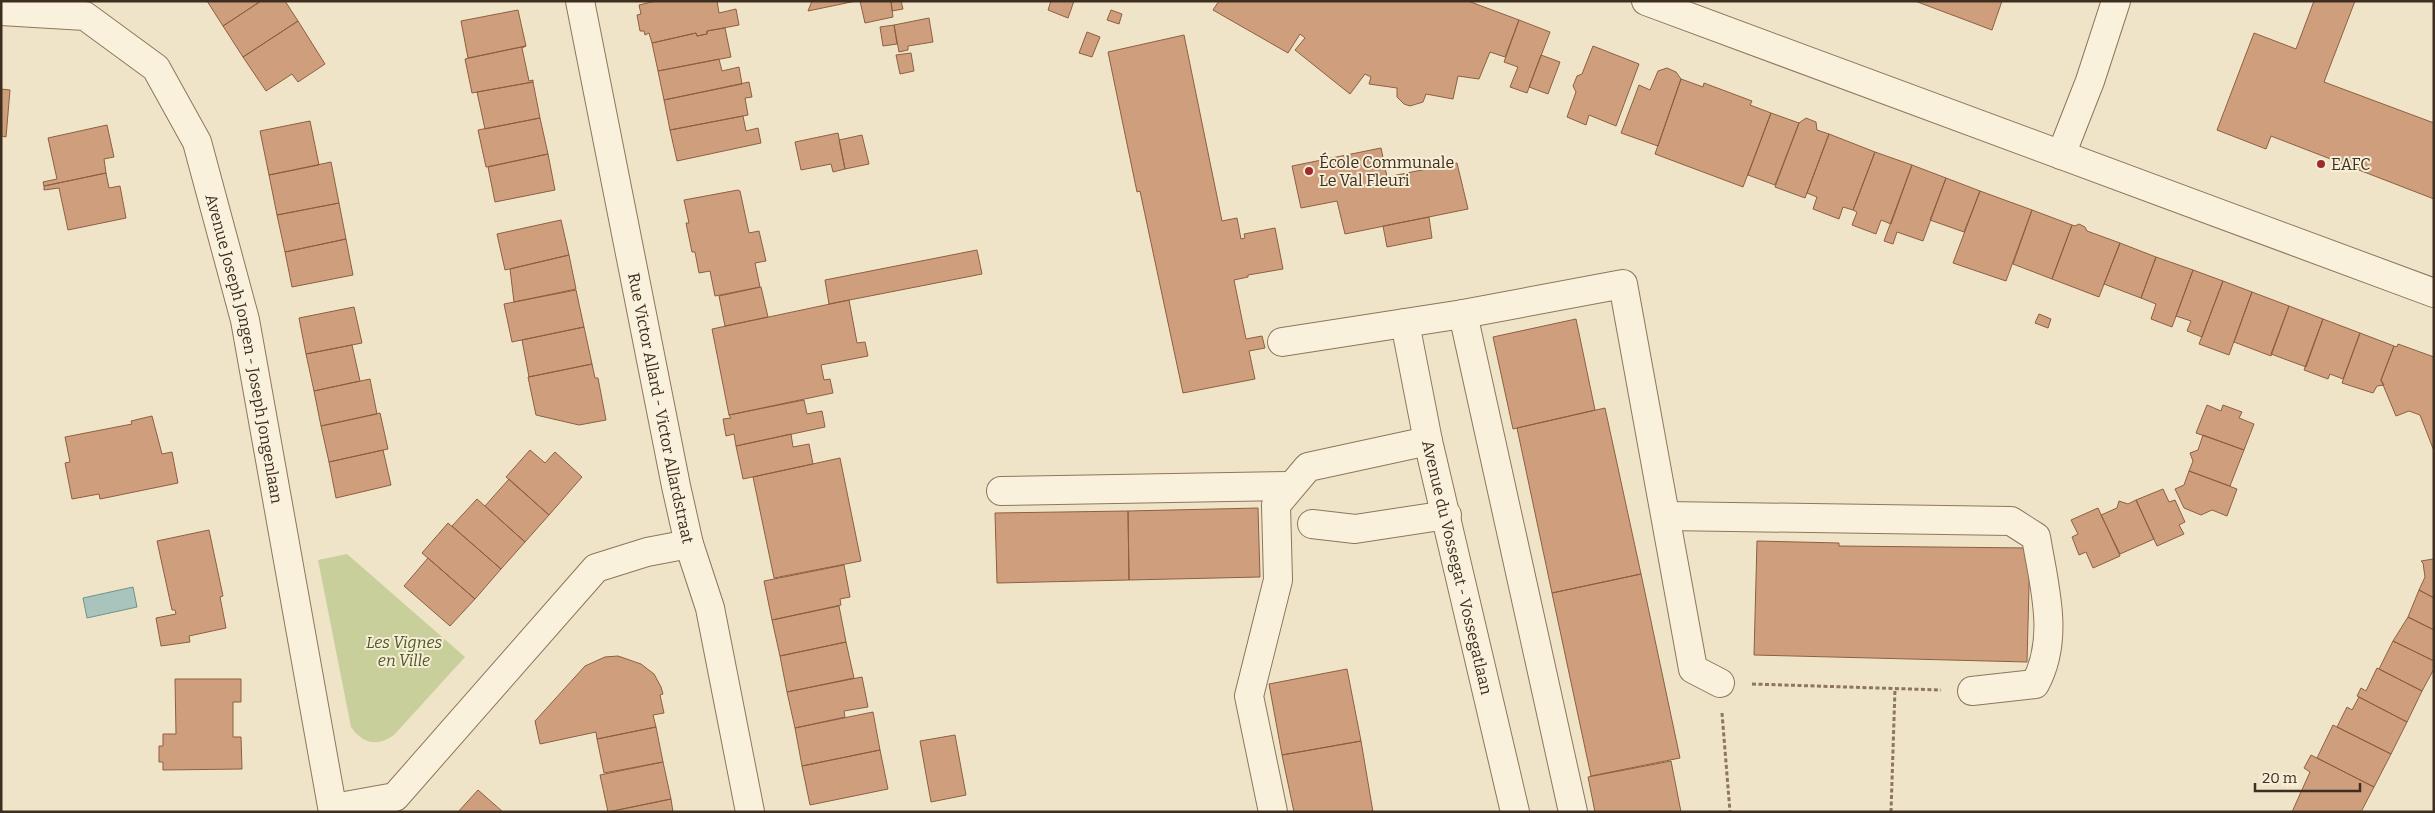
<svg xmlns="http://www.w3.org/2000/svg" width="2435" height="813" viewBox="0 0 2435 813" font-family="Bitter,serif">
<rect width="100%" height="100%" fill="#f0e4c8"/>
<!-- green -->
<path fill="#c9cf9b" d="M347,554L465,657L394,735C377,747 363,744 351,727L318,560Z"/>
<!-- water -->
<path fill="#a9c4bc" stroke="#6f938a" d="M133,587L137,607L87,618L83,598Z"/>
<!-- building -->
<path fill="#cf9f7d" stroke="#8d5f41" d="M207,1H261L223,26Z
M261,1H285L298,21L243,57L223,26Z
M656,1H717L719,13L736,9L739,25L707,31V34L697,36L696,33L652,43L649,33L645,35L644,31H640L637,15L641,14L639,5Z
M812,1H856L808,11Z
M860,1H891L893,17L865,23Z
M891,1H901L903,9L892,11Z
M1051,1H1074L1068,18L1048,10Z
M1219,1H1468L1519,20L1505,57L1490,52L1479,79L1458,76L1453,99L1426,94L1423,102L1410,106L1404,104L1397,97V88L1369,84L1371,77L1365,74L1350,94L1295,50L1305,38L1300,34L1288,53L1213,10Z
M1915,1H2002L1992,30Z
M2314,1H2355L2324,82L2434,123V199L2271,136L2266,149L2217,130L2254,33L2296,49Z
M518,10L526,46L468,58L461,21Z
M1111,10L1122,14L1119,24L1107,20Z
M929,18L933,42L908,46V50L899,52L894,25Z
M1519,20L1550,32L1527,93L1510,87L1518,67L1504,62Z
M298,21L325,64L298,82L292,74L266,91L243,57Z
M894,25L897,44L883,46L880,27Z
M725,28L731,57L658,71L652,43L696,33L697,36L707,34V31Z
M1087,32L1100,37L1092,57L1079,53Z
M1184,35L1222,221L1237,218L1241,239L1245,238L1244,234L1275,228L1283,269L1248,275V277L1234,280L1246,339L1262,336L1265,348L1249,351L1255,379L1183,393L1140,191L1137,192L1108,52Z
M526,46L522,48L529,81L533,80V82L472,93L465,59Z
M1593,46L1639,64L1616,126L1589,115L1586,125L1567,117L1576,92L1573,86L1577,76L1582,74Z
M911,53L914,71L900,74L896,55Z
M1541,55L1560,62L1548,94L1529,87Z
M719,59L722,71L739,67L742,84L664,100L658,71Z
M1667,68L1676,72L1681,79L1658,146L1621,133L1639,85L1650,90L1658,71Z
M1681,79L1703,87L1704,83L1752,101L1750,105L1771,113L1743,187L1655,154Z
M533,82L540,118L485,129L477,92Z
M749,82L752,97L745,98L748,115L670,130L664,100Z
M1,89L10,90L6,137L1,136Z
M1771,113L1799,123L1775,185L1748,175Z
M743,116L746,131L758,128L761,143L677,161L670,130Z
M540,118L548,154L486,167L478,130Z
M1806,118L1816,122L1817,130L1829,134L1805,198L1775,187L1799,123Z
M310,121L319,165L269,175L260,131Z
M107,125L114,157L104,159L106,173L44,186L43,182L57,179L48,138Z
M838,133L845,169L833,172L831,164L801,170L795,142Z
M1829,134L1875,152L1853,210L1843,207L1839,219L1813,209L1817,197L1807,193Z
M862,135L869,164L845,169L839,140Z
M1381,148L1387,177L1457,163L1468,209L1345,234L1337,201L1301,208L1292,166Z
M1875,152L1912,165L1891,224L1881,220L1876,234L1852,225L1857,212L1853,210Z
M548,154L555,190L495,202L488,167Z
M331,162L339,203L277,215L269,175Z
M1912,165L1946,178L1923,241L1897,232L1893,244L1884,241Z
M106,173L109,188L120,186L126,218L68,230L59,188L44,190V186Z
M1946,178L1980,191L1964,232L1930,220Z
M738,190L740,191L749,233L759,231L766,261L755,263L760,287L715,296L710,271L699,273L695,252H692L686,223H689L684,200Z
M1980,191L2032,210L2006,281L1953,263Z
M339,203L346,239L285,252L277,215Z
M2032,210L2072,225L2052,279L2013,264Z
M1429,217L1432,238L1387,247L1383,226Z
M561,220L569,255L505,270L497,234Z
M2079,224L2085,227L2087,231L2120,243L2099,297L2052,279L2072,225L2075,226Z
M346,239L353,275L292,287L285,252Z
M2120,243L2156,257L2141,298L2104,284Z
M977,250L982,274L829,304L825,280Z
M569,255L576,289L514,302L510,269Z
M2156,257L2193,270L2172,327L2151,319L2156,304L2141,298Z
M2193,270L2223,281L2202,337L2187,331L2191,321L2176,316Z
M2223,281L2252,292L2229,355L2199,344Z
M761,287L768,317L725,326L719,296Z
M576,290L584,327L512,342L504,304Z
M2252,292L2289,306L2271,356L2234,342Z
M849,300L857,343L865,342L868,356L821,365L824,380L830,379L833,393L729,415L712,329Z
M2289,306L2323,319L2306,367L2271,354Z
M354,307L362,343L306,354L299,318Z
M2039,314L2051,319L2048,328L2035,323Z
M1576,319L1595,410L1513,429L1493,337Z
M2323,319L2360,333L2343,379L2330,374L2328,379L2304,370Z
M584,327L592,364L529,377L522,340Z
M2360,333L2394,346L2381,380L2384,385L2377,386L2373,393L2342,383Z
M2398,344L2434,357V451L2420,415L2409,411L2396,416L2381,380L2394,346L2397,347Z
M352,345L360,381L314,391L306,354Z
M592,364L595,378H598L606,420L579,425L536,415L528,377Z
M370,379L377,414L321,426L314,391Z
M804,400L807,414L822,411L825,427L736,446L734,434L726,436L723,419L731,418L729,415Z
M2207,405L2221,411L2223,405L2242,412L2239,418L2254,424L2244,450L2196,433Z
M1605,408L1641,574L1552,593L1517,428Z
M380,413L388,449L329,462L321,426Z
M152,416L162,454L172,452L178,483L100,499L99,494L72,499L65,463L70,462L65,437L132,424L131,421Z
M791,434L793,447L809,444L813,464L743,479L736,446Z
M2203,435L2244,450L2230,486L2189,471L2193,461L2190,453L2198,450Z
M383,450L391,485L336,498L329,462Z
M530,450L545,463L555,452L582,477L549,515L506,477Z
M840,458L861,561L774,578L753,477Z
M2189,471L2237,489L2227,516L2212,510L2201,515L2184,508L2175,489L2184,485Z
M509,479L549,515L525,542L485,506Z
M2163,489L2169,502L2175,500L2185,522L2179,525L2184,534L2157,546L2136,500Z
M477,499L525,542L501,569L452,526Z
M2136,500L2154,539L2120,554L2101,515L2117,508L2119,501L2128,504Z
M1258,508L1260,577L1129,580L1128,511Z
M2098,508L2120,556L2093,568L2086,552L2079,555L2072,537L2078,534L2071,520Z
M1128,511L1129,580L997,583L995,513Z
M448,523L501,569L475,599L422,553Z
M209,530L223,596L220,597L226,628L189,636L190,642L161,646L156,618L176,614L175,610H172L157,541Z
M1757,541L1839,543V546L2030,548L2027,662L1754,655Z
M428,558L475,599L450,626L404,586Z
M2433,559H2434V598L2419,590L2425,577L2423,563L2421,561Z
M844,565L850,597L840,599L841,605L772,620L764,581Z
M1641,574L1680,758L1591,776L1552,593Z
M2419,590L2434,598V630L2408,617Z
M839,606L846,642L780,656L772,620Z
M2408,617L2434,630V661L2393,641Z
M2393,641L2434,661V669L2422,691L2379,669Z
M846,642L854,678L787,692L780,656Z
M618,656L641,664L654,674L661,687L663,694L660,695L664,713L653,715L656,727L597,739L596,732L540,744L535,721L585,666L605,657Z
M2377,668L2422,691L2407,722L2357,696L2361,688L2366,691Z
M1347,669L1361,741L1282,755L1269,684Z
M862,677L868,707L844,711L845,717L795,728L787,692Z
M175,679H241V702H233V737H241L242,769L163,770V762H159V746H163V734H176Z
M2359,697L2407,722L2391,754L2337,727L2347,707L2352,710Z
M873,712L880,750L802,766L795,728Z
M2333,725L2391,754L2374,787L2317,758Z
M656,727L663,762L604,773L597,739Z
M955,735L966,795L931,802L920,741Z
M1361,741L1373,812H1294L1282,755Z
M880,750L888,789L810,805L802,766Z
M2311,755L2374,787L2361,812H2292L2310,772L2304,768Z
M1671,761L1681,812H1595L1588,777Z
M663,762L671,799L608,812L600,775Z
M478,790L503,812H458Z
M671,799L673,812H608Z"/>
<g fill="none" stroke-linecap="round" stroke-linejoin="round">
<defs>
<g id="minor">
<path id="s1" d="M580,1L676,486L689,544L710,608L750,812"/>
<path d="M1646,1L2434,293"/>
<path id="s2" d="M1,11L85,16L156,68L197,142L245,320L333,812"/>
<path d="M2061,155L2090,81L2116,1"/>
<path d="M1463,314L1573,812"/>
<path id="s3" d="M1405,323L1428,441L1515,812"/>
<path d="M1282,342L1463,314L1623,284L1693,669L1720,683"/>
<path d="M1001,491L1291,486"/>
<path d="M1666,516L2011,521L2036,537C2044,586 2060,638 2035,684L1972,691"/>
<path d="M1312,524L1355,529L1447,515"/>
<path d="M334,808L395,797L596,568L647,552L689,544"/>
<path d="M1273,812L1249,696L1278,580L1276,505L1308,467L1428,441"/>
</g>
</defs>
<!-- minor casing -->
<use href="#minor" stroke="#8d765c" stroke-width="30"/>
<!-- path -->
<path stroke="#8d765c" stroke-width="3" stroke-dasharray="4 2.5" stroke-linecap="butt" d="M1752,684L1941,690
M1722,713L1730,812
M1891,812L1895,689"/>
<!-- minor -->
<use href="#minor" stroke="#faf1dc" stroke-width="28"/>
</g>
<!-- markers -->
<g fill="#9e2a2b" stroke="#f7eed8" stroke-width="2">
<circle cx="2321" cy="164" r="5"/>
<circle cx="1309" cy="171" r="5"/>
</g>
<g text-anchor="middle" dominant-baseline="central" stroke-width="4" stroke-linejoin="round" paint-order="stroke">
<!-- poi labels -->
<g font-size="16" fill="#3d2e20" stroke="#f7eed8" text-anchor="start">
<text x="1319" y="162">École Communale<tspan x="1319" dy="18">Le Val Fleuri</tspan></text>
<text x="2331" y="164">EAFC</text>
</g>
<!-- street labels -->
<g font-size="16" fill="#3d2e20" stroke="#f7eed8">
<text stroke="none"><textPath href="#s2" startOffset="469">Avenue Joseph Jongen - Joseph Jongenlaan</textPath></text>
<text stroke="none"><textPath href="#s1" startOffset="415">Rue Victor Allard - Victor Allardstraat</textPath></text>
<text stroke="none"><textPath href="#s3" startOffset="250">Avenue du Vossegat - Vossegatlaan</textPath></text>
</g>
<!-- park labels -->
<g font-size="16" font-style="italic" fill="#4d5a26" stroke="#f7eed8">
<text x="404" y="642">Les Vignes<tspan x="404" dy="18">en Ville</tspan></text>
</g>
</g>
<!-- border -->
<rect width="2435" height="813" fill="none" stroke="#3d2e20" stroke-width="5"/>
<!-- scale -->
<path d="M2255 783v8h105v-8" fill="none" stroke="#3d2e20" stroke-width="2.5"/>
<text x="2262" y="783" font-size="15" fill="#3d2e20" stroke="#f7eed8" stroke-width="4" paint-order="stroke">20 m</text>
</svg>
